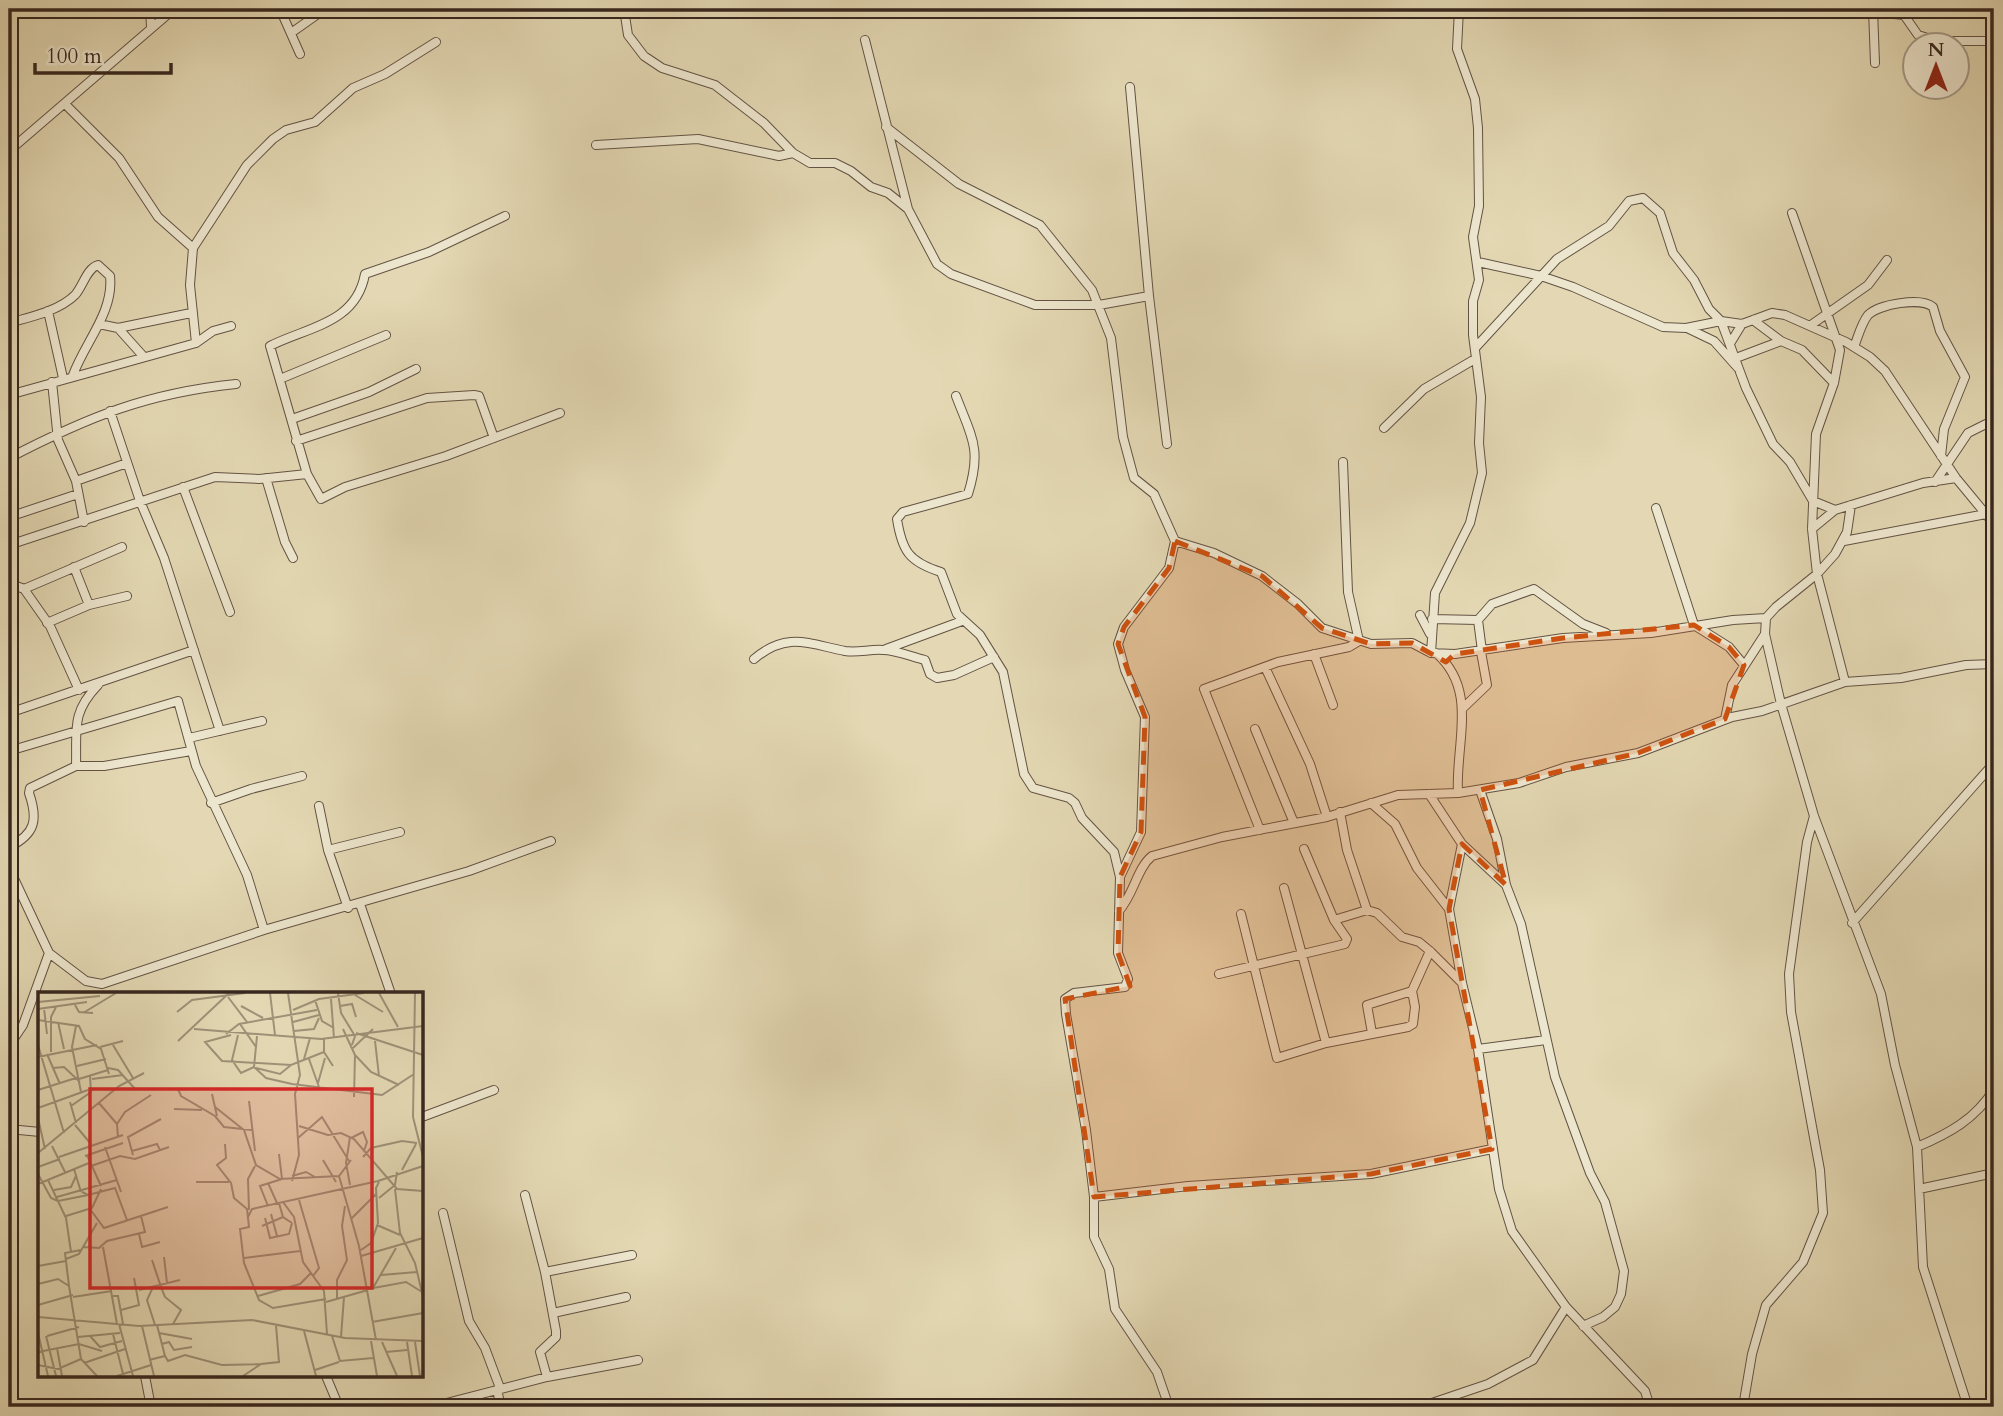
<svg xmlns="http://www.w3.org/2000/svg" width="2003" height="1416" viewBox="0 0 2003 1416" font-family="Cardo,serif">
<rect width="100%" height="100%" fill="#e3d8b3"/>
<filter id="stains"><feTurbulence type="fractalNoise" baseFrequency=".00286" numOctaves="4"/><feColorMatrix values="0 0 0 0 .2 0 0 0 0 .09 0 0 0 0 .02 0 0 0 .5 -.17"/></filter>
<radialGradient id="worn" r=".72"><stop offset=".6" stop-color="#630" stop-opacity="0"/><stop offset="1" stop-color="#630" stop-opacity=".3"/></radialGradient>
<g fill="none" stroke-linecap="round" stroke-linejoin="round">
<defs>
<path id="street" d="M150,9L151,27
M280,9L300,54
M369,9L371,12
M624,9L628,35L644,56L662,68L715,85L764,123L793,153L810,163H835L851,171L871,187L888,193L908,209L937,264L951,274L1035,305H1099L1149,296
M1844,9L1904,15L1918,35L1937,41H1994
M1873,9L1875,63
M9,24L13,9
M291,33L325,9
M865,40L908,209
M1130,87L1149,296L1167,444
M65,104L119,158L158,217L193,248
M886,127L959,184L1040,225L1092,290L1111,338L1123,437L1134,478L1154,494L1175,541L1214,553L1262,576L1298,604L1322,628L1371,644L1412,643L1431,653L1455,654L1563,638L1651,633L1733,620L1766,618
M596,145L698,139L779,156L793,153
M9,151L174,9
M1792,213L1840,350L1834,383L1816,434L1812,529L1817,574L1845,682
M1478,262L1541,276L1573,287L1663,327L1686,328L1721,321L1742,324L1772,313L1785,315L1846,342L1870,357L1885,371L1956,478L1994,524
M48,311L63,378
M1753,320L1781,341L1802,350L1834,383
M9,323C30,317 59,311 75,295C83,286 87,268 98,265L110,276C114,312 85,342 73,375
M99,324L118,328L191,313
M1811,325L1868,285L1887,260
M118,328L144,357
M1689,329L1714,341L1738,368
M1731,342L1742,324
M196,343L190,285L193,248L247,165L273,139L286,130L315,122L353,88L385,74L436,42
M1476,347L1557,259L1609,226L1629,201L1643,198L1660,213L1673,253L1694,280L1709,309L1721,321L1746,388L1773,444L1790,462L1813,501L1835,510
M1854,347C1858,337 1861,324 1868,315C1879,304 1921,297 1933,307L1940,331L1965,377L1944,429L1941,456
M1736,358L1781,341
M280,379L386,335
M52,382L58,440L76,481L84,522
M9,395L196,343L213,331L231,326
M956,396C972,438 982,449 968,494L903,512L897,519C902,551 909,562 941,572L957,614L980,635L1003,672L1024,774L1033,788L1069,798L1075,803L1082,818L1114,852L1120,877L1118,953L1128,979L1125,987L1074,993L1065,999L1066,1014L1086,1130L1094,1197V1237L1109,1269L1115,1309L1157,1372L1169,1407
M110,411L140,501L164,558L220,731
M292,419L369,392L416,369
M1384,428L1424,389L1475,359
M296,441L427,398L474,395L479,396L494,438
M9,458C88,417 147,393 236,384
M307,474L270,346C307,327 356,324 365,274L429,252L505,216
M266,478L285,542L293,558
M76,481L127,463
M1935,482L1968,433L1994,420
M183,487L230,612
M1851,505L1847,532L1835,554L1817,574L1776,607L1766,618L1765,634L1781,704L1814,816L1881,994L1895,1065L1917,1147L1923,1267L1968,1407
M1656,508L1694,625L1729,647L1744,665
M9,517L78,494
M1812,529L1835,510L1923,483L1956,478
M1844,541L1986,514
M9,545L215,477L259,479L307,474L321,499L345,487L446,456L560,413
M74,567L89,605
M9,574L14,585L24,589L50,626L79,690
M24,589L122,547
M1420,615L1430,634
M1432,619L1478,620
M47,623L89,605L127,596
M886,649L962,621
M1482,651L1478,620L1492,604L1534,589L1583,624L1606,633
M1431,653L1435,593L1470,523L1482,473L1479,443L1481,397L1473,335V301L1479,280L1473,237L1479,206L1478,128L1475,99L1457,49L1459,9
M1436,653C1479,690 1455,744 1458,793
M1314,654L1333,705
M754,659C787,631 809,644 845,651C858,653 870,649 883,650C896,650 912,657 925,660L930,674L937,678L954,675L994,657
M1265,667L1310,764L1327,817
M1463,708L1487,685L1481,652
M9,713L194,650
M1725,719L1732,685L1765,634
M1255,729L1294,823
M189,738L262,721
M9,751L178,701L196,766L247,875L264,930
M76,766C77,729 71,713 98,685
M1480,790L1497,839L1506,885L1521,924L1555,1077L1590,1173L1605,1202L1624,1271L1621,1294L1615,1307L1603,1317L1583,1326
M1429,794L1462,844L1505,884
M211,803L251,789L302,776
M1371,803L1395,824L1417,868L1449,909L1462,983L1478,1049L1499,1189L1512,1231L1566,1307L1645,1391L1650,1407
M319,806L328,850L348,908
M1340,812L1347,850L1367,910L1377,913L1402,937L1419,942L1430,951L1462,983
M1260,830L1204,689L1278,662L1349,647L1359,641L1348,592L1343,462
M9,847C36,834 38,819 29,793L30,788L76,766H104L191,751
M1304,849L1334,920
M328,850L400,832
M9,868L49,953L23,1025L9,1046
M1120,877L1141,832L1145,717L1125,670L1118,644L1124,627L1169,568L1175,541
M1284,888L1326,1043
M360,904L391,994
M1449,909L1462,844
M1119,911C1134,894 1137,868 1152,856L1222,837L1327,817L1398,795L1458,793L1519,783L1566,767L1638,753L1732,717L1762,711L1845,682L1901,678L1966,665L1994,664
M1241,914L1277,1058L1326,1043L1408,1027L1413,1024L1415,1007L1412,991L1430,951
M1852,923L1994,763
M49,953L86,981L102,984L264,930L469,871L551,841
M1219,974L1345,944L1347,939L1334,920L1367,910
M1372,1033L1367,1005L1412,991
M1478,1049L1546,1040
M422,1117L494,1090
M9,1129L40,1132
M1917,1147C1948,1134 1976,1119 1994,1089
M1919,1189L1994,1173
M525,1195L545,1272L556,1331V1337L540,1352L547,1377
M1094,1197L1188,1186L1371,1174L1492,1149
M443,1213L469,1321L485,1348L500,1388
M545,1272L632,1255
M553,1313L626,1297
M145,1376L151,1407
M326,1376L339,1407
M497,1390L501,1407
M431,1407L547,1377L638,1360
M1420,1407L1488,1384L1533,1360L1566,1307
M1743,1407L1752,1354L1766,1305L1803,1262L1823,1213L1820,1170L1791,1012L1789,974L1807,842L1814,816"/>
</defs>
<!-- street casing -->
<use href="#street" stroke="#635344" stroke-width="10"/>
<!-- street -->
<use href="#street" stroke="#ede6ce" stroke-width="8"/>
</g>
<!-- marked area -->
<path fill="#ce520f" fill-opacity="0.2" stroke="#ce520f" stroke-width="5" stroke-dasharray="14 9" stroke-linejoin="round" d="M1175,541L1262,576L1322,628L1371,644L1412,643L1446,662L1455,654L1563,638L1694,625L1729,647L1744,665L1725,719L1638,753L1480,790L1506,885L1462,844L1449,909L1492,1149L1371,1174L1094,1197L1065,999L1130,986L1118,953L1120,877L1141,832L1145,717L1118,644L1124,627L1169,568Z"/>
<!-- overview -->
<g transform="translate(38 992)">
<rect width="385" height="385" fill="#e3d8b3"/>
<path fill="none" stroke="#9f9178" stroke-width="2" d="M232,1L237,43M250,1L262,83L257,102L261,163L254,189M300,1L303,21L317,44L314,53M341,1L360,35M377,1L375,125L385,165M317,3L345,20M190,5L209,30M293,7L296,46M277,8L284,29L296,36M0,10L62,4M37,13L41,20L55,21M203,14L225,26M302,14L314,12L318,25M6,16L9,42M0,17L49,10M255,18L281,7L326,1M139,20L154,8L207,1M45,21L78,1M0,28L41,34L47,47L63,57L71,82M20,30L26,57M255,30L281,23M202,32L218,55M38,34L34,55L43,100M156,37L283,47L385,34M305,37L317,63L316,105M256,39L276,37L281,26M318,41L385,63M188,42L201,32L279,18M193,43L167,50L184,69L253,73L286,60M200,43L194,68L203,81L216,75L219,44M286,47V60L295,74M140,49L191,1M337,49L341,84M0,53L26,141M75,53L95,86M62,55L85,49M315,56L335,37M13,60V25L18,15M9,62L22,92M317,63L333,80L361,93M0,65L59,53M266,67L272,46M271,67L281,95M39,74L68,67M216,75L228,86L254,92L344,103L376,82M15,76L26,75L42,90M70,76L80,78L98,98M218,76L242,82L253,73M41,87L70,78M54,87L85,83M280,91L287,66M140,97L143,104L177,124L186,135L214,138M0,98L41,85M174,102L179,124M211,109L217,159M32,110L38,131M61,111L79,132M33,114L53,100L52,84M177,115L206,138L218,173L242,187L301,184L313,168M0,116L50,98M136,117L164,118M0,126L7,157M37,133L53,152M261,134L290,143M290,143L303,141L316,147L359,197L385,199M80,145L79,132L87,120L113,103M260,146L284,125L311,169M313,146L325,140L329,150L326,159M187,152L188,166L179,173L193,191L196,206L209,217L211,235L202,237L206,271L221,308L235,316L288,307M14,154L27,180M67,155L83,200M94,159L119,152L122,158M0,161L81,94L106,81M49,163L63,194M95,163L90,145L123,127M47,164L85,151M21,165L85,143M325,165L333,156L364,149L379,151M285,168L298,190M53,174L82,164L97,167L131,155M0,175L22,167M36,177L43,200M364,178L378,152M0,182L13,206L20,209M254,184L268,180L277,185M301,184L321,254L338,348M10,188L28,226L33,260M158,190H191M230,191L239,211M0,192L51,171M312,193L308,171L312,145M357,197L362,241L377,271L385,305M16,198L33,195L38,184M44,200L50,203L77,196L89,228M19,205L79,188M341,206L357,193L359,180M261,208L281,276L275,284M20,209L50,203M245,210L256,225L265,270L286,299L289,342M241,211L245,225L254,231M230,214L222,194L244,187L241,162M52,217L66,236L130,215M211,218L210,187L217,174M233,222L239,244M28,224L54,216L63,197M210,225L214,217L340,189L385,174M227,226L232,246L251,242L254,231M313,227L338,202M339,233L362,243M224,234L245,225M101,242L104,255L122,250M45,255L61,256L69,249L107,240L103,224M65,255L79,332M323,258L333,251L340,231L338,196L341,190M323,264L385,246M126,265L129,291M206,266L262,259M28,267L41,262L59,231M114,268L122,292M0,274L28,269M343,283L379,280M0,292L20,287L31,294L43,367L59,384M122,293L127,305L143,318L135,332M31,294L27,261L43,258M115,295L109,308L117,333M335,296L358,256M330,297L368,290L384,300M101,298L142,288M75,304H80L85,332M220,304L262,292L273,281M35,305L74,299M299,307V288L309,268L304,234L307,214M288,310L330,298M0,313L35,303M83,318L101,313L96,286M0,325L101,334L214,328L307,346L385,349M334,330L385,321M81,332L95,384M119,333L127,364M104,334L116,384M266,339L278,384M0,341L10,384M121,341L154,347M75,342L85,382M8,344L18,384M9,344L41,335M52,344L62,355L84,349M294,344L302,369L335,366M40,345L82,341M303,345L306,305M333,349L339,384M344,350L359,384M369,350L374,384M377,350L382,384M124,352L131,350L136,358L154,355M19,356L24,384M0,360L41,352L64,359M348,360L369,358M111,368L127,364L130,369L147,363L184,373L223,372M46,371L87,357M0,373L20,377L43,367M277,378L301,370M79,384L113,373M205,384L223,372L241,370L238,333"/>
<path fill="#d62828" fill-opacity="0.15" stroke="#d62828" stroke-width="3.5" d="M52,97H334V296H52Z"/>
<rect width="385" height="385" fill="none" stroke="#38271f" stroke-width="3.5"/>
</g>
<!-- margin -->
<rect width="2003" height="1416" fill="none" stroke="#e3d8b3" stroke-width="35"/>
<rect x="10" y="10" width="1982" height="1395" fill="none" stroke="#38271f" stroke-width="3.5"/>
<rect x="18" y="18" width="1968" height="1381" fill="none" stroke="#38271f" stroke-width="2"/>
<!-- north arrow -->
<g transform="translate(1936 66)"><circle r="33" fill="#ede6ce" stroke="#a59a88" stroke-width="2"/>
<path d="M0-5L12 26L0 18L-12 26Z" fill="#8f2418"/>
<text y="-10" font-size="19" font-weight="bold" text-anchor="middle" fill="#38271f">N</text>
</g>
<!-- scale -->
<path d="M35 63v10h136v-10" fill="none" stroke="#38271f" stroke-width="3.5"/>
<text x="46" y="63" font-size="21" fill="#38271f" stroke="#ede6ce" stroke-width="5" paint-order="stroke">100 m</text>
<rect width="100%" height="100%" filter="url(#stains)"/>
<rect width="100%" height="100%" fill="url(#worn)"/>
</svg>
